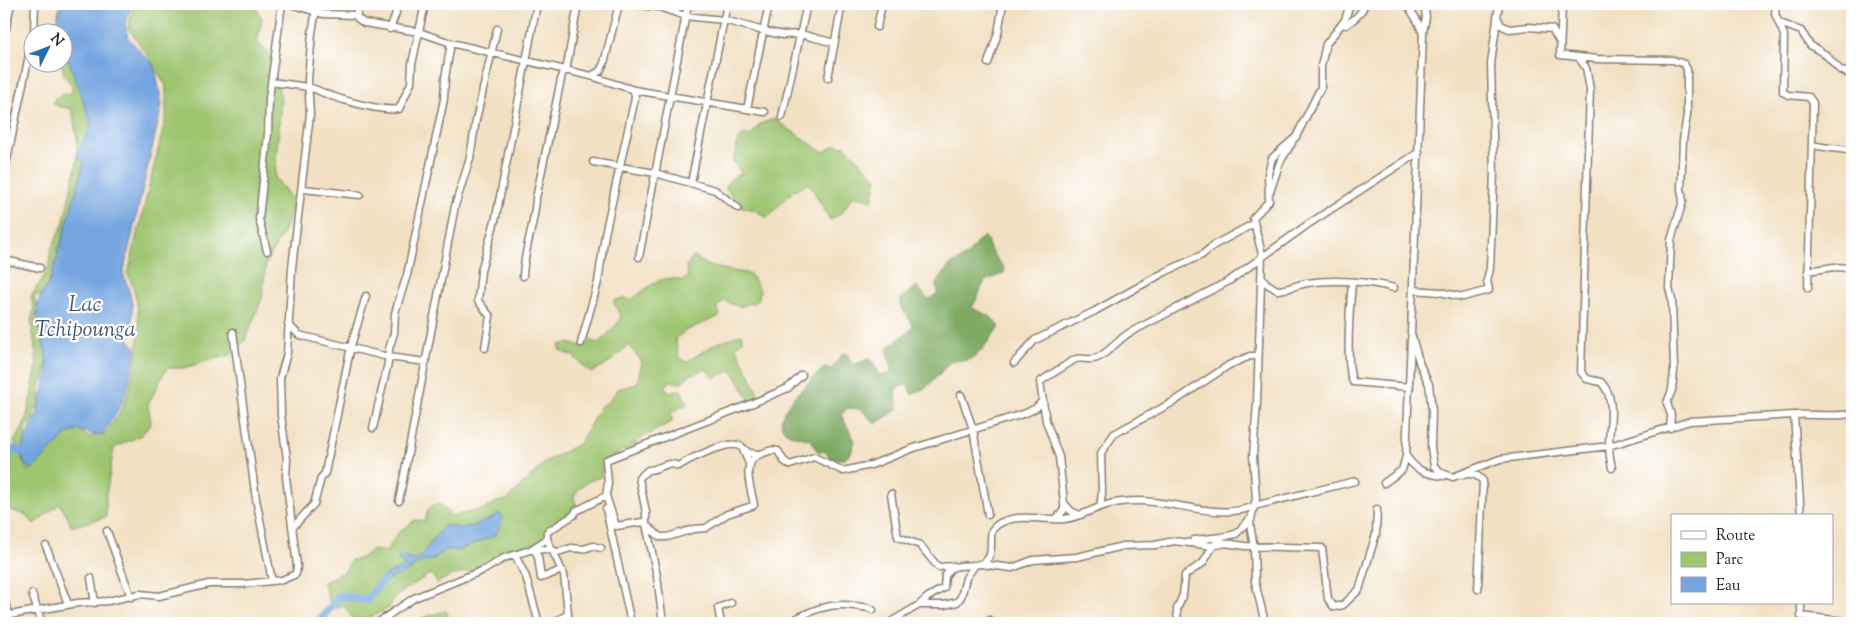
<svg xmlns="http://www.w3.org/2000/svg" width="1856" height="627" viewBox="0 0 1856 627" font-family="'Sorts Mill Goudy',serif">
<rect width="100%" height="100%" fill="#fff"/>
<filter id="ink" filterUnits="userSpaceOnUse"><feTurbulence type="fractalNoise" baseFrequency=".02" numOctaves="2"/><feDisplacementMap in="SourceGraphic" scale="10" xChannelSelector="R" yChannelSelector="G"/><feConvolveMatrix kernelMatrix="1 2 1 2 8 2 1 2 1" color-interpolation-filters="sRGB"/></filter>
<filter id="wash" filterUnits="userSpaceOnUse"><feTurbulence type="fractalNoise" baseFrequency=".0096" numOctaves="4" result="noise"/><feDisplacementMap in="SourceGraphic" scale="20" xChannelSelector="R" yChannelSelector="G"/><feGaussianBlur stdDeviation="1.12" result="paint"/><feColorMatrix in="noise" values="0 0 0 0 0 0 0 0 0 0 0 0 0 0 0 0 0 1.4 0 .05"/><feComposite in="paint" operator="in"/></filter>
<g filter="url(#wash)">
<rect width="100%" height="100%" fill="#f2e0c2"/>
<!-- green -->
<path fill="#9ec570" stroke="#5d7046" d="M134,4H253L262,18L257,43L268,52L281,98L275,177L294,202L283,233L266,263L262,298L245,341L230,355L183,368H167L148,404L151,424L141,435L114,448L106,495V517L71,527L67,515L59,504L34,524L26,515L4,508C4,485 2,463 18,447L14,442L20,433L27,416L37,364L31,319L34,311L31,296L48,270L51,249L63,225L77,162V139L72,109L57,106L52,102L60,95L72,93V85L64,75L61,63L62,62V32H55L57,25L61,19L66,21L69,47L67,57L78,69L73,75L77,76L93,121L87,162L65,239L57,249L58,261L45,291L43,294L35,296L34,299L39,310L35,320C41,334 48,353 46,369C45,375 41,381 40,387C39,398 43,404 34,412L33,420L25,428V435L30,443L24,450L22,449V461L28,471L66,434L80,430L88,437L104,434C109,428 114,422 118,416C138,379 148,310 127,273C134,259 133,244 139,228L166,117V86L149,57L128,28Z
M774,119L823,152L836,145L845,146L877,178L872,200L857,196L850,199L843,212L830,220L809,183L793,191L767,218L755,210L739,206L726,188C729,179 733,176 742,174L733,161L739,139L744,134L751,136L760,124Z
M694,256L708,266L750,274L760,291L758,301L740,307L724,301L717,306L720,316L685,331L675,339L679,357L686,362L715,344L741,334L743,340L736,347L760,397L750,401L732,370L714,378L706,369L690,375L680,383L671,381L665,386L669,393L681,390L687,404L670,413L673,421L645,436L636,444L602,462L601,477C588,481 581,483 574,497L576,505L571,512L550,528L542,540L470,571L450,576L437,583L431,573L395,597L389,608L359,623H355L344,605L336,608L330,603L323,582L345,571L351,560L359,559L373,550L386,552L397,534L415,520L425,521L428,510L433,504L441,505L452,516L482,510L497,502L507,500L545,462L579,444L601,406L608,402L618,389L637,384L642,362L628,345L611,361L591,373L573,356L562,352L559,345L566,343L582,346L587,339L599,344C606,334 617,327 621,317L613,301L624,298L631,300C649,288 661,272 682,281L688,277L686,266Z
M446,611L451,623H412L411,621Z"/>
<!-- forest -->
<path fill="#7eaa62" stroke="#4d633f" d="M985,236L991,251L1004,268V273L985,281L972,308L990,316L999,325C999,330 996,331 993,335C980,351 977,364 952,360L928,386L912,395L907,384L895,389L898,409L875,424L861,409L847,408L841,415L855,441L851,453L845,459H831L826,452L817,451L811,440C803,437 792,437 785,431C768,415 813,379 825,367L832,369L842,354H847L853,365L869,359C875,362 876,371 882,375L890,374L892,366L887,355L889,347L912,329L913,325L900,305L901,298L917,286L928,300L938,293L936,285L949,266L968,255L978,241Z"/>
<!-- water -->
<path fill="#75a5e0" stroke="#48607e" d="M60,4H132L125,24L128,38L155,67L162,105L123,274C133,297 136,315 128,339L136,348C130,384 124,408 100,436L78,430L68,433L34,468H28C12,449 34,428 39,408C42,398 43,388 46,378C53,352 31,328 39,300C41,293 47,288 50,280C62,241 73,202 84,163L77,156C81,144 89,135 91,123L66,53L63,23L57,20Z
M499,513L503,518L496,535L457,551L448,549L432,560L418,563C414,569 390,580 382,581L385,575L405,567L398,558L400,556L413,560L420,556L444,526C451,525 454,527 460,528C469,528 494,519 499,513Z"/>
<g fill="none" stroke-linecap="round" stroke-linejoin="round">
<!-- river -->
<path stroke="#75a5e0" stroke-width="8" d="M4,486L9,451L14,449L21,452
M313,623L319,621L340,596L367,600L382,581"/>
</g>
</g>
<g filter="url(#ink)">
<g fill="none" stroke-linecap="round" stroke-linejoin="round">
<defs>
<path id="minor" d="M291,4L323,14L356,15
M357,4V18L364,23L419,32L451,43L591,76L634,90L765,112
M629,4L659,7L685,16L724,20L764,31L783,35L801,34L834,43
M1407,4L1418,22L1423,34L1411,333L1420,365L1429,384L1432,411L1431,448L1434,466L1442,473L1453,477L1500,459L1609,446L1690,421L1794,415L1801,516
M1562,4L1560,55L1597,59L1673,60L1684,64L1687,69V115L1683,140L1681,189L1683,201L1671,240L1669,288L1672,300L1674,371L1672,390L1667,403L1671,415L1670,428
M1776,4L1775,14L1784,35L1783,92L1788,95L1809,97L1813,103L1808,288
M922,6V4
M1497,17L1501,25L1509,29L1529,27L1552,29L1559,41
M1780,23L1801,31L1810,45L1826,55L1840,70L1852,75
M1342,24L1346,25C1355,19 1361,14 1365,4
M877,27L882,4
M390,29L396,13L394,4
M34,32L35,4
M1423,32L1426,17L1424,4
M4,37L11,4
M1579,58L1586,68L1590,89L1581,372L1587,379L1601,382C1617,399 1609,424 1609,444C1609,452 1610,460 1612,468
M988,63L998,33L1003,4
M566,71L578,4
M591,76L600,71L604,63L619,4
M828,78L842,4
M271,82C283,84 306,85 317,90C333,98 381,112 399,109L411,83L412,64L425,4
M747,109L769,4
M782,117L807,4
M1812,144C1817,148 1842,148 1852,151
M593,162L655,173L715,190L738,208
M4,174L32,41
M691,183L727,4
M303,189L360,195
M1270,192L1280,162L1292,143
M267,251L259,219L268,134L269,98L282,4
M639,257L688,4
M4,260L40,268
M1808,271L1834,267L1852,268
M523,276C524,249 535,224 536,198L563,70
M1262,277L1266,283L1277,290C1287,290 1296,285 1307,283C1332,279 1369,281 1394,288
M1352,283C1350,303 1345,366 1353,382L1410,387
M1413,290L1440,292L1463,297L1489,290L1487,281L1490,268L1494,173L1491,64L1499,4
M288,324L299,335L388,357L426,362
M233,332L256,499L272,581
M1411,339L1406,456C1416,471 1426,474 1444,476
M581,343L598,282L605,234L635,98L634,90
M485,348L490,316L478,301L481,271L496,217L537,4
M1014,363L1035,340L1095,311L1165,272L1202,255L1214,245L1253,224
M802,375L788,388L753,403L606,460L608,483L606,496L616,526L643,522L660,537H667L694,529L706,528L727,514L752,506L754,505C751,487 739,460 763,453C769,451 773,449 778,451L784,461L790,465L814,457L843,471L871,465L911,449L1026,413L1036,408L1043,400
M961,395L973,429L988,515
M1794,415C1814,414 1832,417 1852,414
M373,428L388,363L389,349L394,333L395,313L407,275L444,99L445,78L451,43
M750,466L742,447L749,453L758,454
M1462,475C1471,473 1476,473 1483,481L1478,589
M1384,483L1402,470L1406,456
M891,494L898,537L920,545L938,567L954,566
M399,501L455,206L470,158L476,120L497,29
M1064,503L1071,511L1080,515
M1100,507L1102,493L1101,453L1114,434L1175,401L1229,365L1250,356H1258
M606,509L631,623
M1056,519L1064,510V503L1059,457L1046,421L1040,382C1042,380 1072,361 1076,359C1083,357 1091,362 1099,357C1110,351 1118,340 1129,333L1229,281L1307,225L1419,152
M293,527L314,504L321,478L325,473L351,346L366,296
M107,531L131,597
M547,539L564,575L569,623
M1194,540L1222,537
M46,546L68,604
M531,550L548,549L558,552L571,548L583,549L593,546L601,548
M535,551L538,557L541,578L562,570
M515,555L526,577L539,623
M981,564L1012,568L1033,560L1077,557L1123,546L1155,545L1174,541L1213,546L1225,543L1245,546L1322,548L1328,599L1334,607L1343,605L1359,590L1376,534L1377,509
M975,565L966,578L961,597L957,602L944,605H919L928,597L944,588L945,576L951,568C963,562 985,571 990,554C992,547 990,538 992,530C1007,510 1042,521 1064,519C1077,518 1087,512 1100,507C1111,503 1125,501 1137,501C1171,500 1222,521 1254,506L1256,499L1253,456L1257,403L1262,254L1253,218L1269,201L1268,174L1272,158L1296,137L1321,87V66L1326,44L1345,20L1350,4
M91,578L95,603
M32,594L42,623
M4,600L12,623
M1801,603V616L1852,622
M4,616L78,603L108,601L140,594L159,596L209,584H244L282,580L296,574L297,566L286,477L287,459L281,415L280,378L287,353L292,268L310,114L308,79L312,33L317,4
M990,620L991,623
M377,623L414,598L486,569L504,558L530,550L547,539V532L574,515L576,511L606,496
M553,623L568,614
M663,623L657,576L646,524V512L639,478L648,470C660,470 666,460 678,466C690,459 730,438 742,447
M721,623L718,608L731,603
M788,623C809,611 829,602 854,606C861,607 868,607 873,610
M889,623L919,605
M1178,623L1177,609L1183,595L1185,575L1203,563L1213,546L1222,537L1236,534L1250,519
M1265,623L1255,582L1254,548L1250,524L1254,506L1355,481"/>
</defs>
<!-- minor casing -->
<use href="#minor" stroke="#877e6f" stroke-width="9"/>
<!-- minor -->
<use href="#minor" stroke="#fff" stroke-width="6"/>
</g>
</g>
<g text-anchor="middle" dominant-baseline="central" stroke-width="4.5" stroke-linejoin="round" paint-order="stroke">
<!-- water labels -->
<g font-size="22" font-style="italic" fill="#445a74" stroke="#fff">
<text x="85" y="306">Lac<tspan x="85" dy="25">Tchipounga</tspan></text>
</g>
</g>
<!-- margin -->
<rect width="1856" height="627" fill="none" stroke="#fff" stroke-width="20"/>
<!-- legend -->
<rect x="1671" y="514" width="162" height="90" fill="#ffffff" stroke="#a4a4a4"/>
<rect x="1681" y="531" width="25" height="8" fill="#ffffff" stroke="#a4a4a4"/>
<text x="1716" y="540" font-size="15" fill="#1c1c1c">Route</text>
<rect x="1681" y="552" width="25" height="15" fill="#9ec570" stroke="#a4a4a4"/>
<text x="1716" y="564" font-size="15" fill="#1c1c1c">Parc</text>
<rect x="1681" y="577" width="25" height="15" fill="#75a5e0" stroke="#a4a4a4"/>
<text x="1716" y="590" font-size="15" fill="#1c1c1c">Eau</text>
<!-- north arrow -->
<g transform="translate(48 48) rotate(48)"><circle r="24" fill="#ffffff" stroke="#a4a4a4"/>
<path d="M0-4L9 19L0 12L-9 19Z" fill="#1f6fb2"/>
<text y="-8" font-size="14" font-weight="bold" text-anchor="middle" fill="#1c1c1c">N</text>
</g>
</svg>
